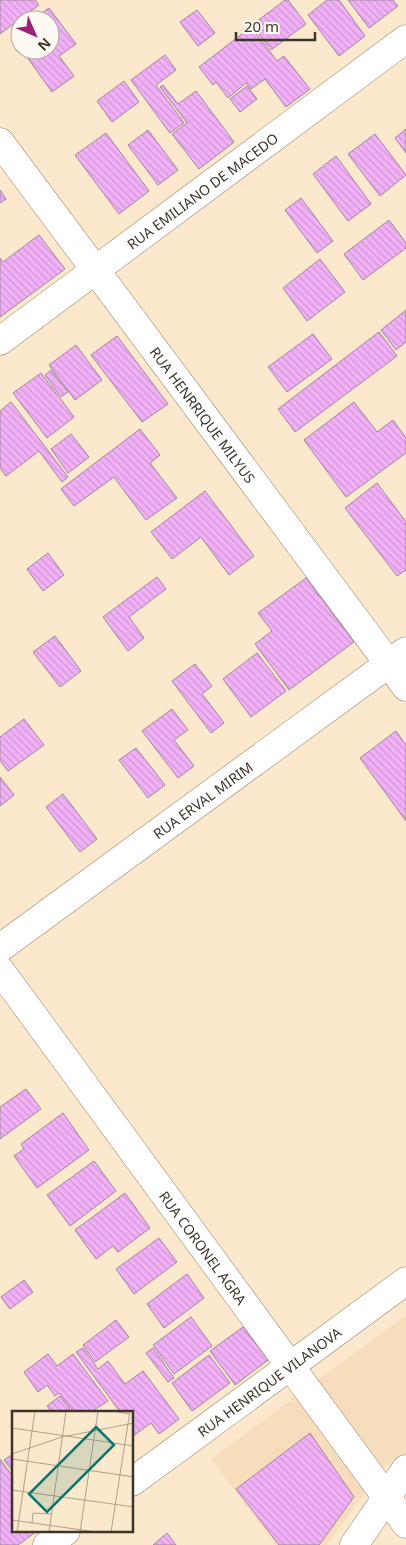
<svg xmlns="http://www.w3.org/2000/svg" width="406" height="1545" viewBox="0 0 406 1545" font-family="'Noto Sans',sans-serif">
<defs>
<pattern id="building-back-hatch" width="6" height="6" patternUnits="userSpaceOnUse" patternTransform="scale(1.25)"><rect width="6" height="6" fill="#f2b0f7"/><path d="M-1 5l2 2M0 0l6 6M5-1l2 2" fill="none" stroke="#d098d4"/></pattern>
</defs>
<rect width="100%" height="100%" fill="#fce8cd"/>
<!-- built -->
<path fill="#f6ddbc" d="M406,1315V1487L387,1462L327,1545H276L211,1459Z"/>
<!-- building -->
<path fill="url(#building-back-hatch)" stroke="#9d889f" d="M0,0H35L39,5L0,34Z
M285,0H288L306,24L271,50L252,25Z
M327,0H339L365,36L339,56L308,15Z
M348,0H393L398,6L369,28Z
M49,8L76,44L59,56L74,76L52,92L22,50H50V20H32Z
M197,10L215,33L198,46L180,22Z
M251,27L277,61L284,56L310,89L286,107L265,79L251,89L246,83L228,98L216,82L213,85L199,67Z
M165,55L176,70L156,85L184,123L170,133L131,80Z
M124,81L139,102L112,122L97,101Z
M163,85L178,104L196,91L234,142L199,169L172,134L187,123L160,87Z
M247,86L257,99L240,112L230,99Z
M406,129V153L395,138Z
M148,130L178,170L158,185L128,145Z
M106,133L149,191L119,214L75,155Z
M375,134L406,175L380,196L348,154Z
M336,156L371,204L348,221L313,174Z
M0,190L6,199L0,203Z
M301,198L333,241L317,253L285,210Z
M389,220L406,243V248L363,280L344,254Z
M39,235L65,269L0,317V258L3,262Z
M320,259L345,292L307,321L283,288Z
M406,310V342L396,350L381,330Z
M379,332L397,356L295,432L278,409Z
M313,334L332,359L287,392L268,367Z
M117,336L168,404L142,422L91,355Z
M76,345L102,380L75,400L49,365Z
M51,370L68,392L61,397L45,375Z
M41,373L74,417L47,438L13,393Z
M11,402L68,477L62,482L39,451L6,476L0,468V411Z
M354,402L377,432L393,420L406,438V453L346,497L304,440Z
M140,429L160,455L150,463L177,498L146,520L114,477L74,506L61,489Z
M71,434L89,457L68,473L51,449Z
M377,483L406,522V570L397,576L345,508Z
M205,491L254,556L229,575L201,537L172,559L151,532Z
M48,553L64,575L43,591L27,569Z
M157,577L166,589L129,617L144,638L128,651L103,617Z
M306,578L354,642L289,690L255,644L272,631L258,613Z
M55,636L81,671L60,687L33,652Z
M257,653L286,691L251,717L223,679Z
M195,664L212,686L202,694L224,723L211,733L172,681Z
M172,709L188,730L174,740L194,766L178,778L142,731Z
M24,719L44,745L8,771L0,761V737Z
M396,731L406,745V821L360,758Z
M136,748L165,785L148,798L119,760Z
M0,777L14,795L0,806Z
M63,794L97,839L80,852L46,807Z
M26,1089L41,1109L0,1139V1107Z
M63,1113L89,1150L37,1188L14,1156L24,1149L21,1144Z
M94,1161L116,1191L70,1226L47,1195Z
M125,1193L150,1228L118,1252L113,1246L96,1259L75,1230Z
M159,1238L177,1262L134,1294L116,1269Z
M187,1274L204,1298L164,1328L147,1304Z
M24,1280L33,1292L10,1309L1,1297Z
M191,1317L212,1346L174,1374L153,1345Z
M116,1320L129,1337L95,1362L83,1345Z
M243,1327L268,1360L235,1385L210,1351Z
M83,1348L98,1369L108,1361L125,1384L143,1371L179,1419L159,1434L151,1423L132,1437V1412H120L76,1352Z
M153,1348L174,1378L168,1382L146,1353Z
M48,1354L57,1366L73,1354L108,1401L91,1412H74L59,1393L55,1396L47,1385L38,1392L24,1372Z
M209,1355L230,1383L192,1411L172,1383Z
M60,1396L72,1412H52L47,1406Z
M310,1433L354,1497L319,1545H279L236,1489Z
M14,1453V1473L4,1460Z
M0,1459L14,1478V1531H37L18,1545H0Z
M167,1533L176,1545H153Z"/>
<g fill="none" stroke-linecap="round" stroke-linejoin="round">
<defs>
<g id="street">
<path id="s1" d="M0,142L406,687"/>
<path id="s2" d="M0,341L406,39"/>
<path id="s3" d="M0,948L406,651"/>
</g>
<g id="secondary">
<path id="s4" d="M0,970L406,1524"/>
<path id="s5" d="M132,1482L406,1281"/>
<path d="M47,1545L66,1531"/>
<path d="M354,1545L406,1469"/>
</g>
</defs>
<!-- street casing -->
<use href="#street" stroke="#96846b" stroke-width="29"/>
<!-- secondary casing -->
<use href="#secondary" stroke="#96846b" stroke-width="29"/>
<!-- street -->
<use href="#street" stroke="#fff" stroke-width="28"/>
<!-- secondary -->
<use href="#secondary" stroke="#fff" stroke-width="28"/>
</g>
<g text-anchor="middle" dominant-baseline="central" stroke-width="4" stroke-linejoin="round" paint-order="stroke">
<!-- street labels -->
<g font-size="14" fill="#3c352a" stroke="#fcf8f2">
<text stroke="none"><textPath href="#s2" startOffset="252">RUA EMILIANO DE MACEDO</textPath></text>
<text stroke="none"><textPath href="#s1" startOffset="340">RUA HENRRIQUE MILYUS</textPath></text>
<text stroke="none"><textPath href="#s3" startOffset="251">RUA ERVAL MIRIM</textPath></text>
<text stroke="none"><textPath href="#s4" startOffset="344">RUA CORONEL AGRA</textPath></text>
<text stroke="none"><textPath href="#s5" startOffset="170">RUA HENRIQUE VILANOVA</textPath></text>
</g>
</g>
<!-- overview -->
<g transform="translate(12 1411)">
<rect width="121" height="121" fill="#fce8cd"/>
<path fill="none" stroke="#afa08c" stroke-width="1" d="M100,0L118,3M0,17L122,35M0,43L50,26L122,12M0,48L122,66M0,79L122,96M0,109L84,121M20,112L21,102L40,103M5,121L23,0M37,121L54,0M68,121L86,0M99,121L118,0"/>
<path fill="#0f766e" fill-opacity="0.15" stroke="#0f766e" stroke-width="2.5" d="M84,16L102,34L35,101L17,83Z"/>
<rect width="121" height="121" fill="none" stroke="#3c352a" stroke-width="2.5"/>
</g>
<!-- north arrow -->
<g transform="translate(35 35) rotate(135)"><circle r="24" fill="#fcf8f2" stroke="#afaaa2"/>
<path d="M0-4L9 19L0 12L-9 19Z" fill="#9a217b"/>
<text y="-8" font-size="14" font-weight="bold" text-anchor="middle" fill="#3c352a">N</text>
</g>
<!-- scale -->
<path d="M236 32v8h79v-8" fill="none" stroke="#3c352a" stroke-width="2.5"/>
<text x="244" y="32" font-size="15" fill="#3c352a" stroke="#fcf8f2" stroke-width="4" paint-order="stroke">20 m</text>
</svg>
